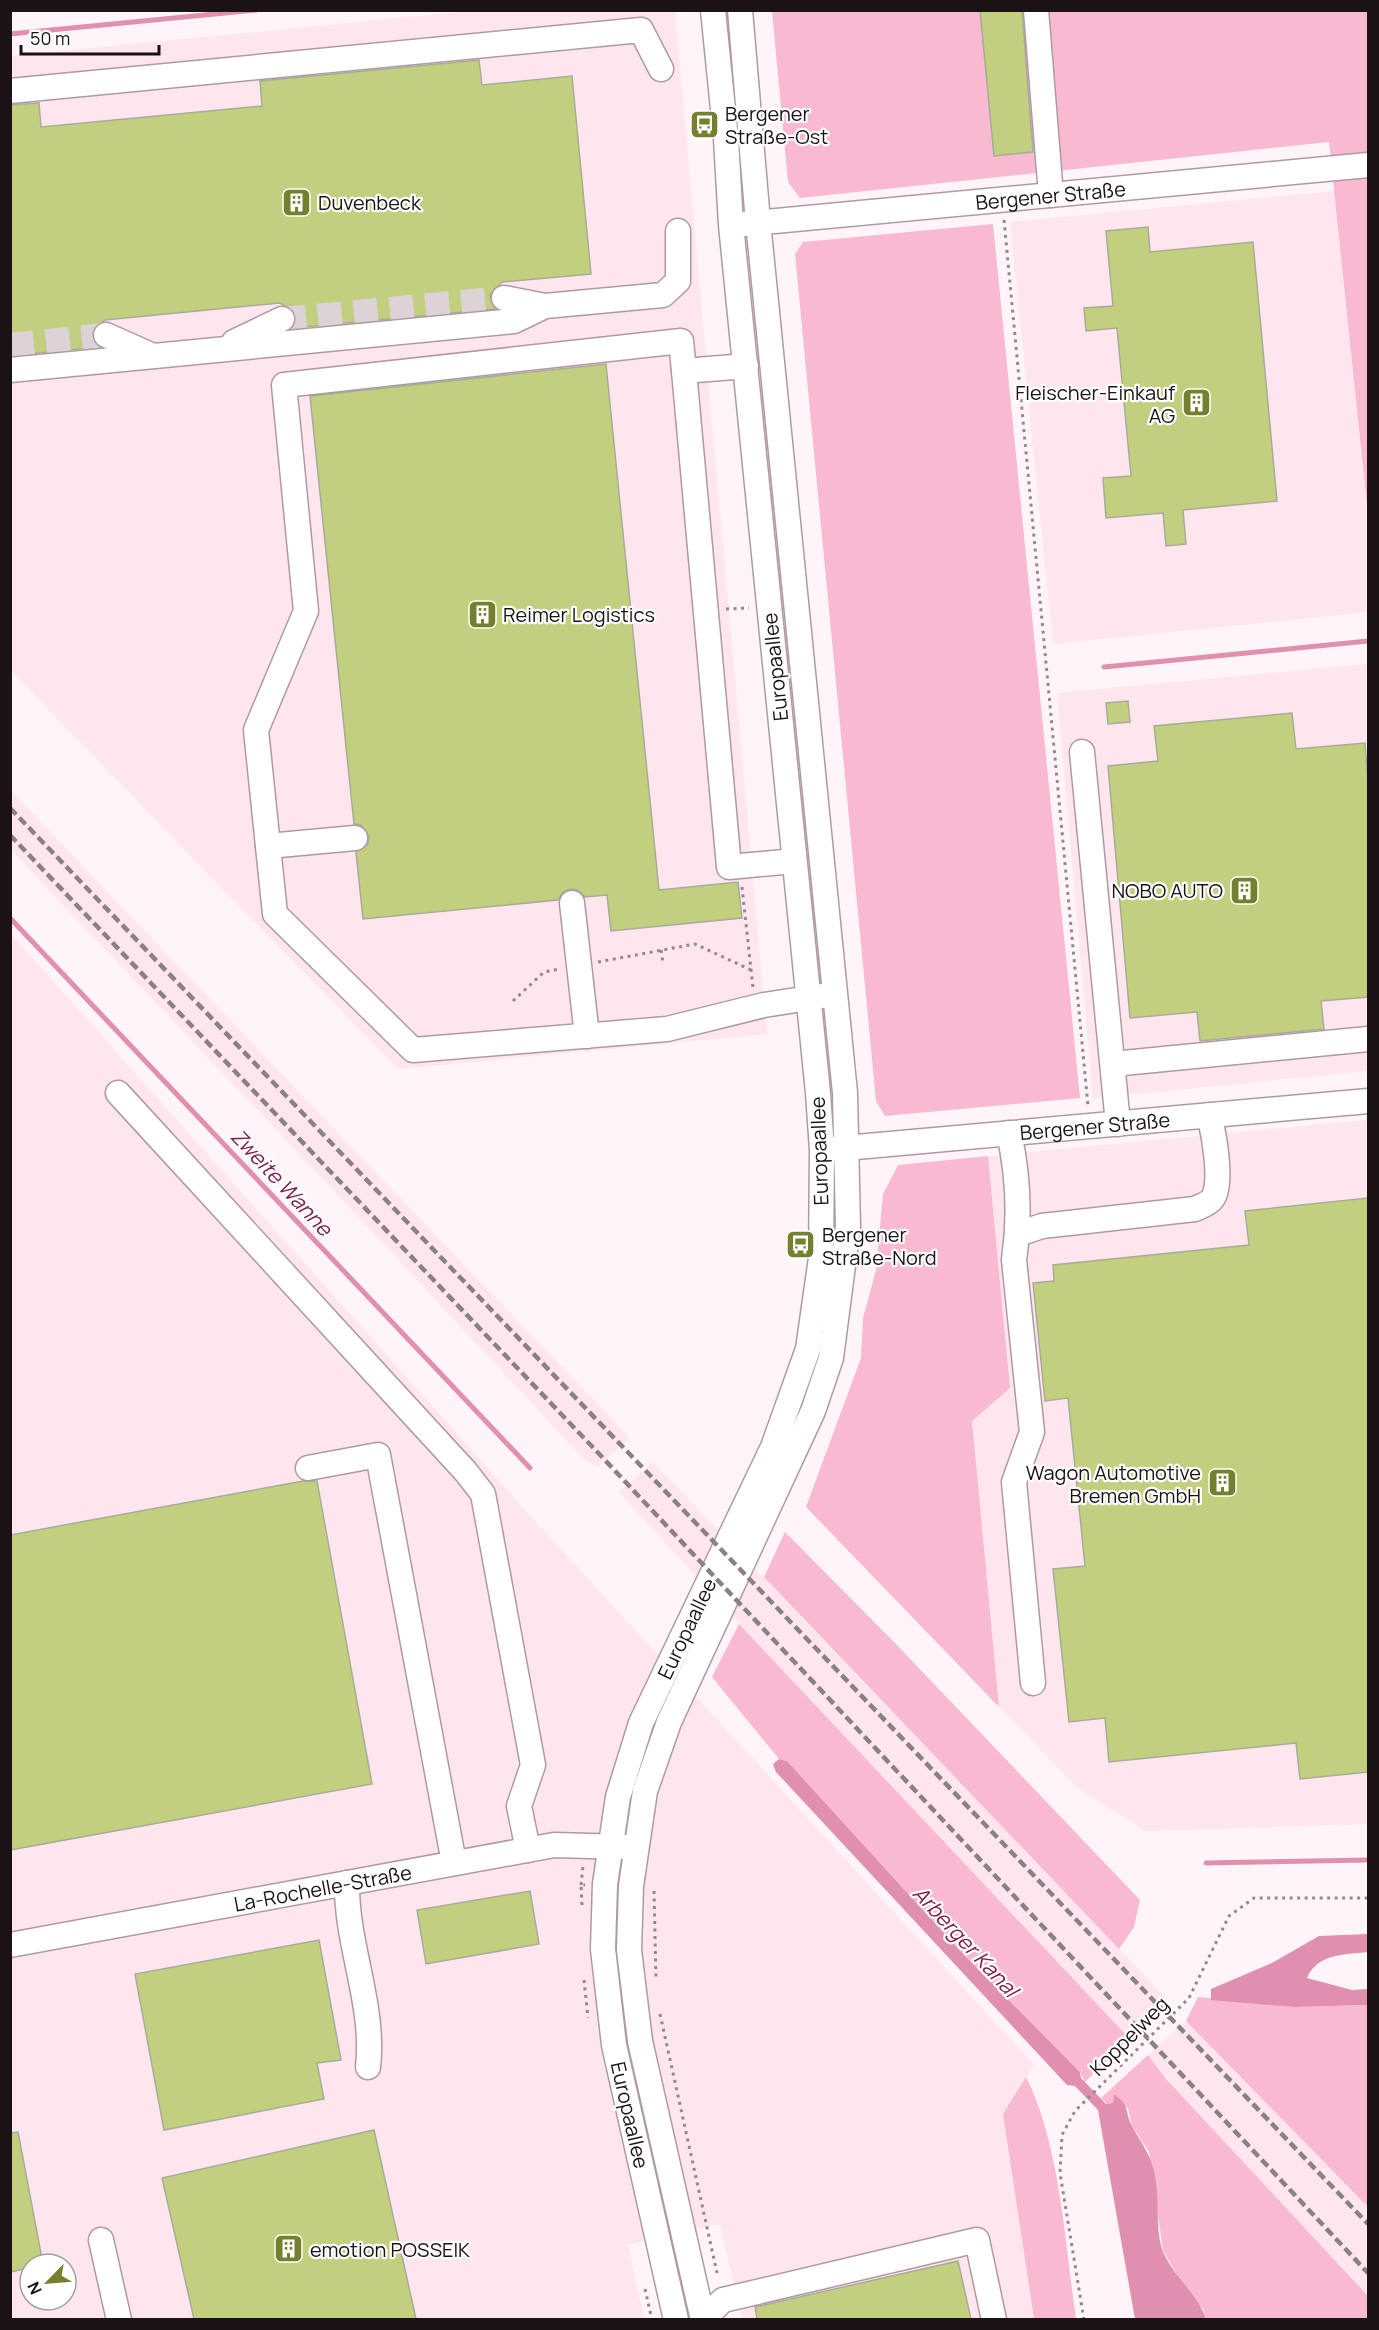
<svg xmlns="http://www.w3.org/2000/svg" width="1379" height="2330" viewBox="0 0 1379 2330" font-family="Manrope,sans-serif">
<rect width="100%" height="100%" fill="#fff5f8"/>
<!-- built -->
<path fill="#ffe5ee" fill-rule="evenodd" d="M470,11H675L767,1034L398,1069L11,671V56Z
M1335,191L1368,514V612L1053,644L1010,222Z
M1368,664V1071L1093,1098L1057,693Z
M10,790L446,1246L630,1438L597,1467L581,1456L341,1198L11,850Z
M10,933L533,1519L1034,2065L1003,2114L1034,2319H742L720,2224L628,2245L644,2319H11ZM30,2264H66V2300H30Z
M1368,1120V1824L1146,1831L1079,1789L999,1707L972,1421L1010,1388L988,1156Z
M653,1462L1166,1998L1129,2038L739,1624L619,1492Z
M1186,2021L1368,2207V2296L1166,2079L1148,2055Z"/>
<!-- green -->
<path fill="#f9bad1" d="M772,11H1368V514L1329,142L800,198L788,182Z
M993,224L1080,1098L885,1116L876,1101L795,254L803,242Z
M988,1156L1010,1388L972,1421L999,1707L806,1507L861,1358L863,1318L876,1270L883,1194L898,1165Z
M785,1532L894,1642L1140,1900L1134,1927L1119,1949L764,1577Z
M739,1624L1129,2038L1085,2082L1080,2072L964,1955L787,1761L779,1759L712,1677Z
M1198,1997L1294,2007L1368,2005V2207L1186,2021Z
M1148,2055L1166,2079L1368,2296V2319H1206L1203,2309L1187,2292L1163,2250L1149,2152L1132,2126L1128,2108L1114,2095L1113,2103L1107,2104L1101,2098Z
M1026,2077C1060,2144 1065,2244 1076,2319H1034L1003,2114Z"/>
<!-- water -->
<path fill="#e08fae" d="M779,1759L787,1761L964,1955L1080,2072L1081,2078L1106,2104L1113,2103L1114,2094C1132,2108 1123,2108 1132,2126C1141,2143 1152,2156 1155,2176C1160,2200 1155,2226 1162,2249C1171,2274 1200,2297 1206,2319H1135L1098,2110L1075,2086L1067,2085L776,1772L773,1764Z
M1368,1934V1952C1344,1955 1318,1953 1307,1978L1352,1990L1368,1989V2005L1294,2007L1211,2000V1989L1272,1963L1319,1936Z"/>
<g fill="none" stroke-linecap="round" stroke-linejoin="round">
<!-- stream -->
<path stroke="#e08fae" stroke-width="5" d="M10,34L257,10
M1104,667L1368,641
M10,918L530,1468
M1206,1863L1368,1860"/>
</g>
<!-- building -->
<path fill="#c1cf7f" stroke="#a7ac98" stroke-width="1.5" d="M980,10H1022L1033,152L994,156Z
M479,60L482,85L572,76L591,274L502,282L490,295L495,309L293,328L296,321L295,312L280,303L105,320L93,330L92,337L99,347L10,356V105L39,103L41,127L262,106L260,81Z
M1148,227L1150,252L1253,242L1277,501L1183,510L1186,544L1166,546L1163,513L1106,518L1103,478L1131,476L1117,328L1086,331L1084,308L1113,306L1106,231Z
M606,364L659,890L738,882L742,918L611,931L607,895L585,897L578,890L571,889L563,892L558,900L363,919L356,852L368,844L369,836L361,825L354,824L310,396Z
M1128,701L1130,722L1108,724L1106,703Z
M1292,713L1296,749L1365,743L1368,783V997L1321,1001L1324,1029L1200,1041L1197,1012L1130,1018L1108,766L1158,761L1154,726Z
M1368,1198V1772L1300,1779L1296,1743L1109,1762L1105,1718L1069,1722L1053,1569L1085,1566L1068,1398L1045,1401L1033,1283L1054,1281L1053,1265L1249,1245L1245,1211Z
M303,1481H317L372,1784L10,1850V1535Z
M530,1891L539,1944L426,1964L417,1910Z
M319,1940L341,2060L317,2063L324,2099L164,2130L135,1974Z
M374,2130L416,2319H194L162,2178Z
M18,2132L43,2264H30V2268L10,2272V2133Z
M958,2261L971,2319H757L755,2307Z"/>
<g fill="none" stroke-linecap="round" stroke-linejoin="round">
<!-- minor-tunnel -->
<path stroke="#ddd3d6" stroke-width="24" stroke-dasharray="24 12" stroke-linecap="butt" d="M282,319L504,298
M10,345L106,335"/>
<defs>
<g id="minor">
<path d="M1036,10L1051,195"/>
<path d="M10,91L641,30L661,69"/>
<path id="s1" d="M744,224L1368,165"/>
<path d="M504,298L545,306"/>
<path d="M106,335L151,355"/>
<path d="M234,342L282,319"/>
<path d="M746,366L684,371L729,867L794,861"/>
<path d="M10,370L514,321L545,306L663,295L678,281V231"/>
<path d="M684,371L681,341L284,385L306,611L256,730L275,914L413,1050L667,1029L764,1005L822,996"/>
<path d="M1082,752L1118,1124"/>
<path d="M268,846L355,838"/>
<path d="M572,903L587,1036"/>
<path d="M1113,1064L1368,1039"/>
<path d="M118,1093L466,1472L483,1494L533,1765L519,1806L528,1850"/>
<path d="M1009,1133C1018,1174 1020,1219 1014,1260L1032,1432L1014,1482L1033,1683"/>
<path id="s2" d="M834,1149L1368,1101"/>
<path d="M1018,1234L1042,1226L1195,1209C1201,1206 1211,1203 1214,1196C1222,1178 1214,1134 1209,1115"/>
<path d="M308,1468L378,1455L454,1863"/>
<path d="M347,1883C346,1945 375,2004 368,2067"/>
<path id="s3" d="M10,1945L554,1845L626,1847"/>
<path d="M101,2240L119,2320"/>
<path d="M703,2319L723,2300L977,2240L994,2320"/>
<path id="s4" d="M676,2320L614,2045L603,1949L605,1884L618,1797L641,1723L773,1447L808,1349L821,1258L822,1150L818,1093L731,225L726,139L713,10"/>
<path d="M703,2320L640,2041L629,1950L631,1886L645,1791L669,1722L813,1411L831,1358L848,1227L845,1093L758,222L740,10"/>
</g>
</defs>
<!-- minor casing -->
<use href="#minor" stroke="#af9aa1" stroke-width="27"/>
<!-- path -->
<path stroke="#92898c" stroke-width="3" stroke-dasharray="3 4.5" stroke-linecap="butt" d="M1004,220L1088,1106
M726,609L749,608
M742,887L753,988
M661,950L663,963
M598,962L695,944L751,970
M513,1001L544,972L559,969
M581,1885L583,1866
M654,1891L656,1980
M582,1905L581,1885H585
M584,1980L588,2018
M660,2014L717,2273
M645,2289L652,2320
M1084,2320L1060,2173L1062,2135L1075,2111L1189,1998L1229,1916L1254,1898H1368"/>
<!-- minor -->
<use href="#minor" stroke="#fff" stroke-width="24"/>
<!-- rail -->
<path stroke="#8a8184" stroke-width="4.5" stroke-dasharray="9 4.5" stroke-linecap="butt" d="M10,808L1368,2224
M10,835L603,1458L1368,2273"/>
</g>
<!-- icons -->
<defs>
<symbol id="bus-square" viewBox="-11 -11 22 22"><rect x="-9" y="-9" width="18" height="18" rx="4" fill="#74802d" stroke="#fff"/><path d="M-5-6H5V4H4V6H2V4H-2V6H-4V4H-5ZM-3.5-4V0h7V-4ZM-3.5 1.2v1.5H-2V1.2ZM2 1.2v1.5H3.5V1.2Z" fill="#fff"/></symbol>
<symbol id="building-square" viewBox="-11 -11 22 22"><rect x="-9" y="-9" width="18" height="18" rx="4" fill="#74802d" stroke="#fff"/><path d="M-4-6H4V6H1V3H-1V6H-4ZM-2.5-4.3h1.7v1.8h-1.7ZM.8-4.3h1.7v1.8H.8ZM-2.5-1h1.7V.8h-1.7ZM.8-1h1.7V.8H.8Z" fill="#fff"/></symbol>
</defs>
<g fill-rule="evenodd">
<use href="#bus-square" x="688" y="108" width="33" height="33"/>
<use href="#building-square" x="280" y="186" width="33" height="33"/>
<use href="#building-square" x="1180" y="386" width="33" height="33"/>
<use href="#building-square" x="466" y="598" width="33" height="33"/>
<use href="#building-square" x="1228" y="874" width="33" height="33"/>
<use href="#bus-square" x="784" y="1228" width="33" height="33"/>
<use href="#building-square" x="1206" y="1466" width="33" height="33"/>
<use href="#building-square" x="272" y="2232" width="33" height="33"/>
</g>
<g text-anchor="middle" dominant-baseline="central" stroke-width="4.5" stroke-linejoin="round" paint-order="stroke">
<!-- poi labels -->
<g font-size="20" fill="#1a1215" stroke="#fff" text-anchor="start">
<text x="725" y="113">Bergener<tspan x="725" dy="23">Straße-Ost</tspan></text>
<text x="318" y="202">Duvenbeck</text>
<text x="1175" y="392" text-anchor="end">Fleischer-Einkauf<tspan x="1175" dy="23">AG</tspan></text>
<text x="503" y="614">Reimer Logistics</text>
<text x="1223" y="890" text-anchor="end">NOBO AUTO</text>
<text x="822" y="1234">Bergener<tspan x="822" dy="23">Straße-Nord</tspan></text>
<text x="1201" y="1472" text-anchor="end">Wagon Automotive<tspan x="1201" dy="23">Bremen GmbH</tspan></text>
<text x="310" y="2249">emotion POSSEIK</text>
</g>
<!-- street labels -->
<g font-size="20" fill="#1a1215" stroke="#fff">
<text stroke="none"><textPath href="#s1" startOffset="308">Bergener Straße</textPath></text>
<text transform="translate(775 667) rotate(-96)">Europaallee</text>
<text stroke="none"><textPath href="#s2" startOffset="262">Bergener Straße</textPath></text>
<text transform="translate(819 1151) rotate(-92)">Europaallee</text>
<text stroke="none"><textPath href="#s4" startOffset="714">Europaallee</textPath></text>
<text stroke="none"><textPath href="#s3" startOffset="318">La-Rochelle-Straße</textPath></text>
<text transform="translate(1129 2036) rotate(-45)">Koppelweg</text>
<text transform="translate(630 2115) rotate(77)">Europaallee</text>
</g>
<!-- water labels -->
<g font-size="21" font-style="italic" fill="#7e204e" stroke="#fff">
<text transform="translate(282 1182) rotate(47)">Zweite Wanne</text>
<text transform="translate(966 1941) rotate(47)">Arberger Kanal</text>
</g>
</g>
<!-- border -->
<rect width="1379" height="2330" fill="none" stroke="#1a1215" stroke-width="24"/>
<!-- north arrow -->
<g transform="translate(48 2282) rotate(245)"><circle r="28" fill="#ffffff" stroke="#a3a0a1" stroke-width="1.5"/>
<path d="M0-4.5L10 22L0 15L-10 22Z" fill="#74802d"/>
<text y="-9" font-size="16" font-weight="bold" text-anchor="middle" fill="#1a1215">N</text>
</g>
<!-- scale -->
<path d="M21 45v9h138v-9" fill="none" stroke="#1a1215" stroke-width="3"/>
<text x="30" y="45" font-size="18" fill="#1a1215" stroke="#ffffff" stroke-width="4.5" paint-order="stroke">50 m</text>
</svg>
